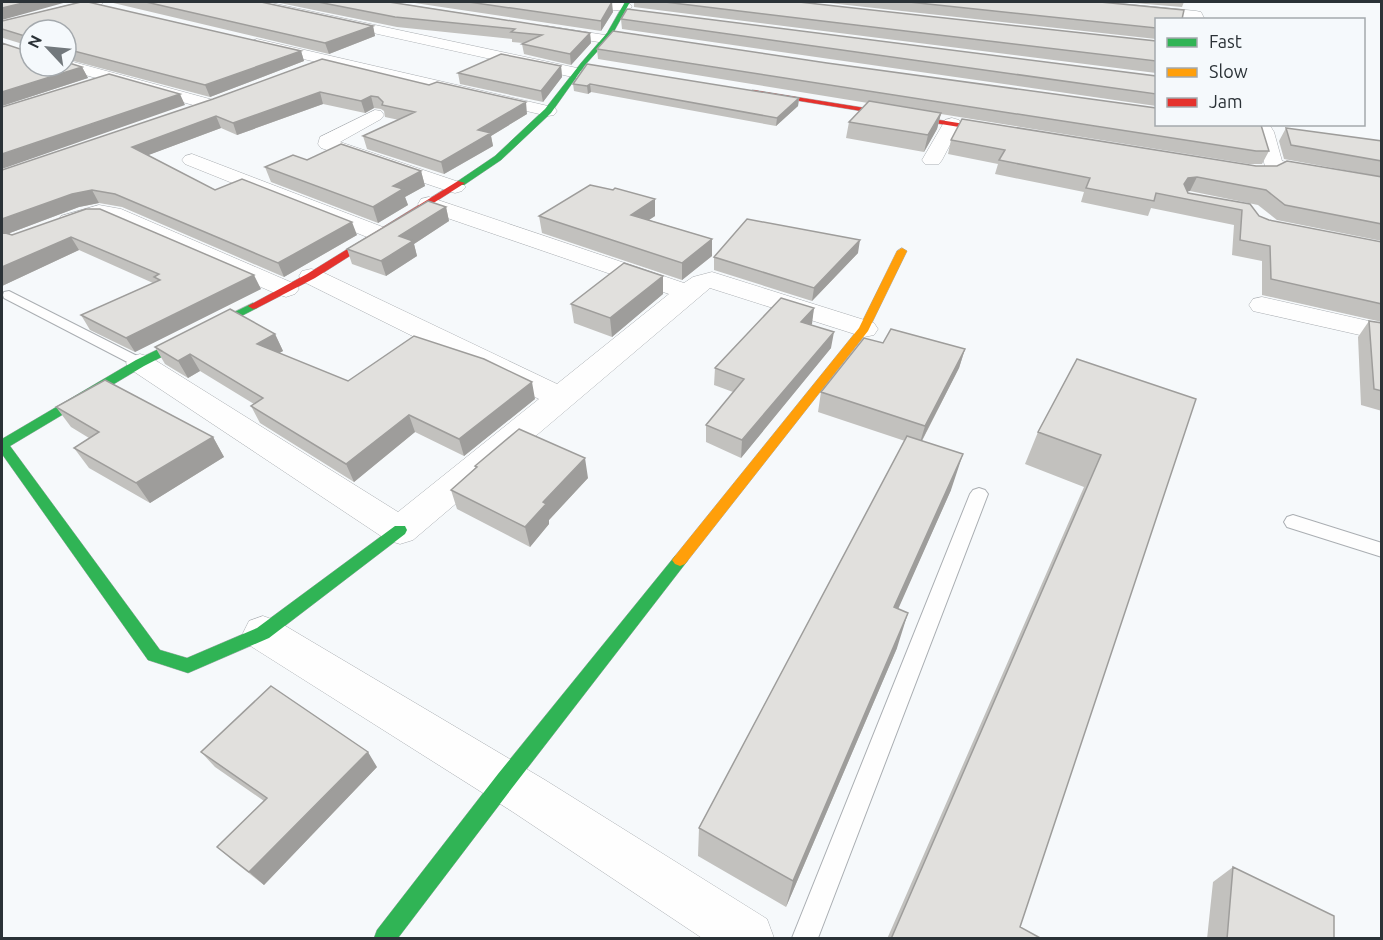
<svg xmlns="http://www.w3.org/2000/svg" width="1383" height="940" viewBox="0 0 1383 940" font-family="Ubuntu,sans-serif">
<rect width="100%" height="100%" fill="#f6f9fb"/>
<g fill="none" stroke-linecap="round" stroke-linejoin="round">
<defs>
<path id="lane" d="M9,291L145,360L147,363L145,366H135L4,298L3,295L4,292Z
M979,488L985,490L988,494L818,938H792L970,494L973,490Z
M1293,515L1382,543V557L1287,527L1284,522L1287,517Z"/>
<path id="street" d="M82,2H103L101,5L2,30V22Z
M244,2H267L577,68L585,73L577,78L251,6Z
M583,2H615L630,4L632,7C624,14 591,9 583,2Z
M1062,2H1104L1196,11L1201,12L1205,20L1069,6Z
M547,26L605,35L612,39L605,43L542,33L540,30L542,27Z
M257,39L548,106L554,107L557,111L554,115L548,116L252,47L249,44L252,41Z
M66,60L217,101L220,105L217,109L211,110L60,68L59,66H66Z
M375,110L381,111L384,115L381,119L340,142L462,183L466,187L462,191L455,193L448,191L321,148L318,144L320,137Z
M952,118L959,120L961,124L942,160L939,164H925L922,160L943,124L945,120Z
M1250,124H1269L1274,132L1282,161L1382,179V191L1266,170L1256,132Z
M192,154L388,229L392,234L388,239L380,241L372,239L185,164L182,160L185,156Z
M429,197L684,283L693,277L712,272L874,323L878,329L874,335L864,337L710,288L413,540L400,544L387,540L130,369L126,363L130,357L140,354L150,357L398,512L539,399L302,281L299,276L302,271L311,269L320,271L557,384L669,294L421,209L418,204L421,199Z
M99,205L121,209L295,284L299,289L295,294L286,297L277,294L108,220C92,218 77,230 61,226L58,221L61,216Z
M1262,297L1382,324V340L1253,311L1249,305L1253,299Z
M263,616L277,621L545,780L767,919L774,938H702L513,812L249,645L243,633L249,621Z"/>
<path id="fast" d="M625,2H630L612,35L585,65L551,113L501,160L464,185H458V181L495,156L545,109L581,63L607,33Z
M253,303L258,306L257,308L144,366L10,446L160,650L187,658L257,628L395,526H405L407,530L405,534L269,638L188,673L148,660L2,454V439L136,360Z
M680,554L685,556L688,560L685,564L512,788L398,938H374L377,930L498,774L675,556Z"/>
<path id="slow" d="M902,248L907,251L868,331L685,564L680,566L675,564L672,560L675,556L859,328L897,251Z"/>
<path id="jam" d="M753,90L1002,130L1006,132L1002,134L751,93L749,92Z
M458,181L465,183L315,278L257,308L253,309L248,306L307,274Z"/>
</defs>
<!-- lane casing -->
<use href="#lane" stroke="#aaaeb2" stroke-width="2"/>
<!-- street casing -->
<use href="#street" stroke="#aaaeb2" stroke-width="1"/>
<!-- fast casing -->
<use href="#fast" stroke="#aaaeb2" stroke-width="1"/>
<!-- slow casing -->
<use href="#slow" stroke="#aaaeb2" stroke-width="1"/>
<!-- jam casing -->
<use href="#jam" stroke="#aaaeb2" stroke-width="1"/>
<!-- lane -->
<use href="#lane" fill="#fefefe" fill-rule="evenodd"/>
<!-- street -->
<use href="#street" fill="#fefefe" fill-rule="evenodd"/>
<!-- fast -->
<use href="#fast" fill="#30b455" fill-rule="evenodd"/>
<!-- slow -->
<use href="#slow" fill="#ff9f0a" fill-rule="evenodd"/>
<!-- jam -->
<use href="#jam" fill="#e5322d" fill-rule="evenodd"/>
</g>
<!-- wall -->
<path fill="#c2c1be" d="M81,2H88L301,51L304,61L210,97L66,59V30H30V66H66V62L82,67L88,78L2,106V43L23,50L26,48V45L3,38L2,39V21Z
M109,2H261L373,26L375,36L329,54Z
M275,2H391L590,33L591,43L571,65L524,54L522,44L523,43L512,42V39L397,27Z
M408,2H609L613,12L601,31Z
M634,2H799L1156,41V74V73L634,7Z
M820,2H1100L1182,19L1156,20V40V39Z
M1122,2H1184L1182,7Z
M621,19L1156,76V107V106L622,29Z
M597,49L827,63L1269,151L1262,164H1249L941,114L937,129L924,152L846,138L849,122L868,103L598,59Z
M322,59L527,114L491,136L493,146L444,174L367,149L363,136L399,120L385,117L384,111L381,109L374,108L365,113L323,104L237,135L221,128L148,155L215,190L357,235L284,277L122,207L99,203L79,207L10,233L9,234L12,235L86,209L261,289L135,352L90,330L81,315L153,283L79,250L2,286V170L213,99Z
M561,66L562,77L543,102L460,84L458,73Z
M573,84L799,98L798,106L776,126L591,92L588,94L574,91Z
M1286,128L1382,141V177L1284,159L1279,141Z
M951,140L1382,177V241L1277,220L1258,205L1190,191H1188V193L1259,216L1269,220L1382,242V322L1262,295V261L1232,255L1234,225L1151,208L1148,216L1081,202L1084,192L995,174L998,164L948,154Z
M307,160L421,171L425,186L405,197L408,205L378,223L271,182L265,167Z
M655,199V216L649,220L712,239V256L682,280L542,233L539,216Z
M446,207L449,221L414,244L417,256L386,276L352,264L347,249Z
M858,253L812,301L714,270V257Z
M663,276V294L612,337L574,323L571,304Z
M814,308L811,325L831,348L741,458L706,442V425L733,392L714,385L715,368Z
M1369,321L1382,323V411L1361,405L1358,337Z
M275,334L283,351L279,353L348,381L535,399L464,456L415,432L354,482L260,423L251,406L254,404L200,371L188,378L165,364L155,347Z
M883,343L965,349L959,368L922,441L951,490L898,608L897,648L786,907L698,856L699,828L905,441L818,412L821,392Z
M1196,399L1020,927L1042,939H887L1084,487L1025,464L1038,432Z
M56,407L213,437L224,457L150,503L89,468L74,448L89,438L71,427Z
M475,466L588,478L549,520V524L530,547L457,509L451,490L475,468Z
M201,752L377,767L264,885L232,860L217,847L264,801L215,767Z
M1233,867L1334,939H1207L1213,882Z"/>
<!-- shaded-wall -->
<path fill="#9e9d9b" d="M27,2H67L2,20V8Z
M612,2L613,12L601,31V21Z
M373,26L375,36L329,54L325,43Z
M590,33L591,43L571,65L570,54Z
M301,51L304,61L210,97L205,85Z
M561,66L562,77L543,102L541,91Z
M82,67L88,78L2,106V92Z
M590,84L591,92L588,94L587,86Z
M320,92L323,104L237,135L233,123Z
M180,94L185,105L2,169V154Z
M371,96L374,108L365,113L361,101Z
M799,98L798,106L776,126L777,118Z
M526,102L527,114L491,136L493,146L444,174L441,162L478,130Z
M941,113L937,129L924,152L928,135Z
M216,116L221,128L138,159L132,147Z
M421,171L425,186L405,197L408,205L378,223L373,207L393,186Z
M1197,177L1190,191L1181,193L1177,199L1184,184L1188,178Z
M92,190L99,203L79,207L10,233L6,240L2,233V219L72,194Z
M655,199V216L632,231L631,215Z
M446,207L449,221L414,244L417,256L386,276L381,261L399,236Z
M352,222L357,235L284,277L278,263Z
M71,237L79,250L2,286V267Z
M712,239V256L682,280V263Z
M860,240L858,253L812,301L814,288Z
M254,275L261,289L135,352L126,338Z
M663,276V294L612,337L610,318Z
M814,308L812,324L799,339L801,322Z
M834,332L831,348L741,458L742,440Z
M275,334L283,351L265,361L257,344Z
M965,349L959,368L919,446L925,426Z
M190,354L200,371L188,378L178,361Z
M532,382L535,399L464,456L459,439Z
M409,415L415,432L354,482L346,464Z
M213,437L224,457L150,503L136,483Z
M963,454L951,490L884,641L894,607Z
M585,458L588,478L549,520V524L530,547L525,527L543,502Z
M908,613L897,648L786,907L793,881Z
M368,752L377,767L264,885L249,872Z"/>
<!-- building -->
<path fill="#e1e0dd" stroke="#9e9d9b" stroke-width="1.5" d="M2,2H27L2,8Z
M81,2H88L301,51L205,85L66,49V30H30V66H66V62L82,67L2,92V43L23,50L26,48L25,36L2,29V21Z
M146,2H261L373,26L325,43Z
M318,2H389L590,33L570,54L522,44L542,35L511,32L515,29L395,17Z
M469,2H612L601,21Z
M665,2H799L1156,41V61Z
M909,2H1100L1184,10L1182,19L1191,20H1156V28Z
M627,9L1156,76V94L621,19Z
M613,31L827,63L1156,108V124H1255L1261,125L1269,151H1256L597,49Z
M501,54L561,66L541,91L458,73Z
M322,59L429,85L437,82L526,102L478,130L491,133L441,162L363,136L415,112L382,105L383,102L378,97L371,96L361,101L320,92L233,123L216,116L132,147L215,190L242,179L352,222L278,263L115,194L92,190L72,194L2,219V170L213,99Z
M587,64L799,98L777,118L590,84L587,86L573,84Z
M109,74L180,94L2,154V107Z
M869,101L941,113L928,135L849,122Z
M962,119L1256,166H1277L1287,161L1382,177V224L1285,205L1266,190L1197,177L1188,178L1184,184L1188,193L1250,204L1259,216L1269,220L1382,242V304L1271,279L1270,246L1240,240L1242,210L1156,193L1154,201L1086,188L1090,178L999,160L1005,150L951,140Z
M1286,128L1382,141V161L1291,145Z
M341,144L421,171L393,186L403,189L373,207L265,167L293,155L307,160Z
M590,185L613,190L615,188L655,199L631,215L712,239L682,263L539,216Z
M428,201L446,207L399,236L413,241L381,261L347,249Z
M86,209H100L254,275L126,338L81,315L160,280L154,277L159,274L71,237L2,267V232L12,235Z
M747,219L860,240L814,288L714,257Z
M624,263L663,276L610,318L571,304Z
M781,298L814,308L801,322L834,332L742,440L706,425L744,379L715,368Z
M230,309L275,334L257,344L348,381L414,336L484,359L532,382L459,439L409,415L346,464L251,406L263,398L190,354L178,361L155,347Z
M1369,321L1382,323V391L1374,389Z
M891,329L965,349L925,426L821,392L864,338L883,343Z
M1077,359L1196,399L1020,927L1042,939H891L1101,455L1038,432Z
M105,380L213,437L136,483L74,448L99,432L56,407Z
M519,429L585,458L543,502L546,504L525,527L451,490L477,467L475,466Z
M907,436L963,454L894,607L908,613L793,881L699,828Z
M271,686L368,752L249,872L217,847L267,798L201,752Z
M1233,867L1334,916V939H1227Z"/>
<!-- border -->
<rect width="1383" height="940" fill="none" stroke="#2b3237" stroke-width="6"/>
<!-- legend -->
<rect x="1155" y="18" width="210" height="108" fill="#f5f9fc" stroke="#a4a9ad" stroke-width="1.5"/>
<rect x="1167" y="38" width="30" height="9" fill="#30b455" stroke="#a4a9ad" stroke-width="1.5"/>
<text x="1209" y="48" font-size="18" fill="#2b3237">Fast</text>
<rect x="1167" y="68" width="30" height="9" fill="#ff9f0a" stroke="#a4a9ad" stroke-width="1.5"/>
<text x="1209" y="78" font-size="18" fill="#2b3237">Slow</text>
<rect x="1167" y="98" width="30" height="9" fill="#e5322d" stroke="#a4a9ad" stroke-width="1.5"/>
<text x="1209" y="108" font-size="18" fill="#2b3237">Jam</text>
<!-- north arrow -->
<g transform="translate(48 48) rotate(296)"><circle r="28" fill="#f5f9fc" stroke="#a4a9ad" stroke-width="1.5"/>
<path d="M0-4.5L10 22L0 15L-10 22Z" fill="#72787c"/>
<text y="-9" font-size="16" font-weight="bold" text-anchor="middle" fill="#2b3237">N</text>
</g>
</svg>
